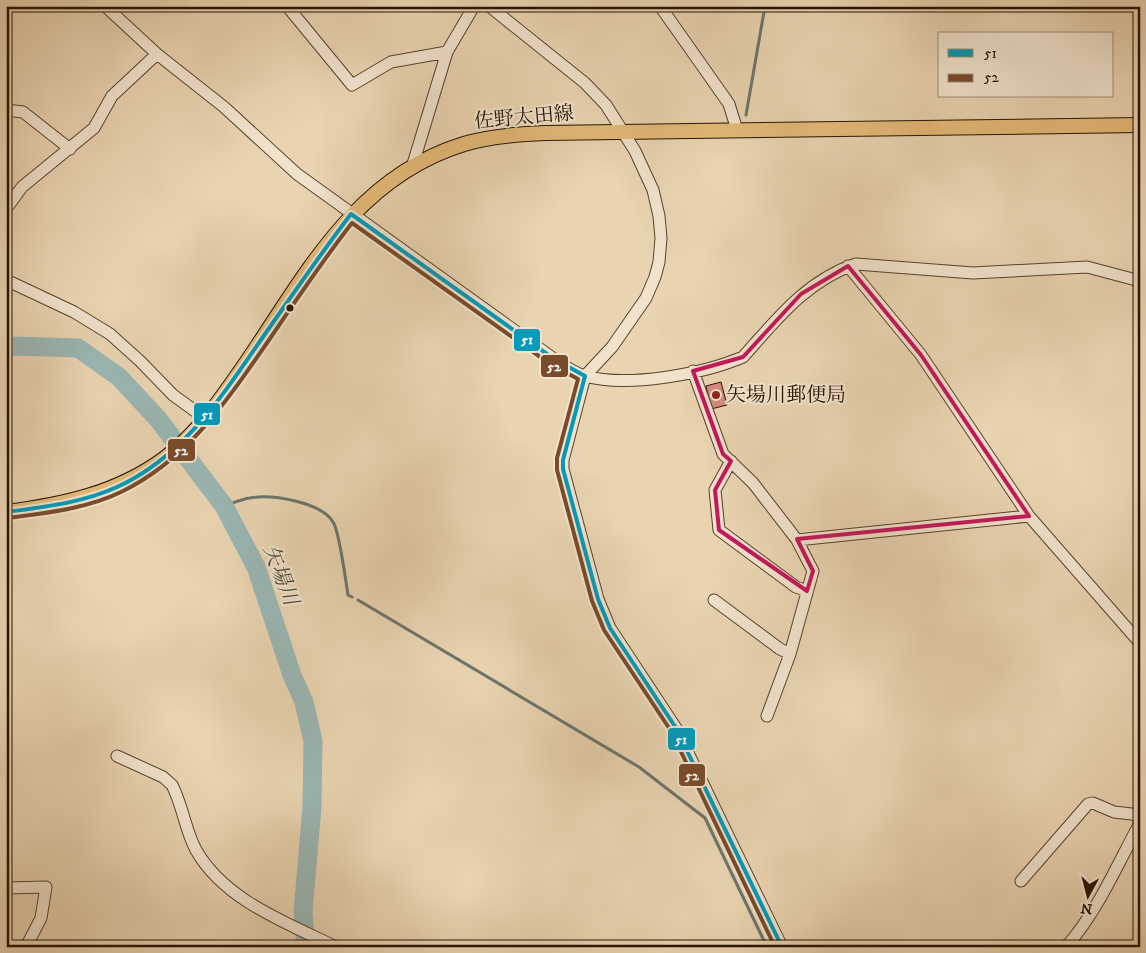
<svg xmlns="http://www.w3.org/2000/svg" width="1146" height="953" viewBox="0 0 1146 953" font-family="'IM FELL DW Pica','Noto Serif JP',serif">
<rect width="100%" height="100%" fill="#e9d3b0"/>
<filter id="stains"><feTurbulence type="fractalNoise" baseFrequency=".004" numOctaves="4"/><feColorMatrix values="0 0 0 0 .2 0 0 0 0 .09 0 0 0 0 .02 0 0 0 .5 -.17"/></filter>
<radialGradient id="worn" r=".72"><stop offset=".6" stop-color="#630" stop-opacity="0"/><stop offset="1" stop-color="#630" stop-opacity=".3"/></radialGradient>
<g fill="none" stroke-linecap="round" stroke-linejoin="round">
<!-- stream -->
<path stroke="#6b756c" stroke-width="3" d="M746,115L765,6
M224,506C233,503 242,499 250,498C272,494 321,502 333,522C339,530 346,582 348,595L352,597
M358,600L639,767L705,818L767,947"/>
<!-- river -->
<path stroke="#9ab6b4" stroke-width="19" d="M6,349L13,346L78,348L119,377L158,419L224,506L256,567L292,675L304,702L313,741L312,807L303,912L306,947"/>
</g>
<!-- building -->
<path fill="#d58a81" stroke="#251300" d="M721,382L727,405L711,409L706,386Z"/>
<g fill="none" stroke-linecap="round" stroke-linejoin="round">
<defs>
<path id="minor" d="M105,6L157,54L224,107L297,174L554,359C564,366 574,373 585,376C627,388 703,374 743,357C776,320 807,280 856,264L973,273L1087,267L1140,281
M287,6L352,85L391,62L447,52
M489,6L585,83L606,105L635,151L653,190L659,216L661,238L659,262L655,277L646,298L612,347L585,376L563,460V469L598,599L610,628L676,728L782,947
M660,6L729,104L737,130
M6,110L23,112L70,149
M413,164L447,52L474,6
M6,209L22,187L94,128L112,96L157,54
M848,266L921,355L1029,516L1140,643
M6,280L74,312L110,334L140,361L173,395L206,419
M693,371L723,454L753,483L797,540L813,571L790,654L767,716
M731,461L715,490L719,530L796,587L807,591
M797,540L1029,516
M714,600L780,649L790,654
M117,756L163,777L172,785C183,806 185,830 196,850C224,900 287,923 336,947
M1021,881L1088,804L1093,803L1114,812L1140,815
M6,888L46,887L41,918L26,947
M1066,947C1098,911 1117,865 1140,823"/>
<path id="major" d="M6,512C63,505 118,493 165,458C200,431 223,396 248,360C307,273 356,177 464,144C490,136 519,134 546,133L1140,125"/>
</defs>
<!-- minor casing -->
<use href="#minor" stroke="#56432c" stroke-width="13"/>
<!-- major casing -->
<use href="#major" stroke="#251300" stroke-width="16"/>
<!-- minor -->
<use href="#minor" stroke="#f1e2cc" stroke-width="11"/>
<!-- major -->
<use href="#major" stroke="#e4ba78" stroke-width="14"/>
<defs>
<path id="bus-1" d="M6,512C43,507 82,503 117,487C185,456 224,393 265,334C293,294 321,253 351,214L554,359L585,376L563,460V469L598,599L610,628L676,728L782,947"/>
<path id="bus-2" d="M7,518C45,513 86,509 121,492C188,460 228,399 269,340C296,300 323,260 352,223L550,364L578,379L557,458V470L592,601L604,630L671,731L775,947"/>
</defs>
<!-- bus-1 casing -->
<use href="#bus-1" stroke="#f1e2cc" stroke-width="8"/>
<!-- bus-2 casing -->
<use href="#bus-2" stroke="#f1e2cc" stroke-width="8"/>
<!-- bus-1 -->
<use href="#bus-1" stroke="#049ab9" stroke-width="4"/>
<!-- bus-2 -->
<use href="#bus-2" stroke="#7a4b2a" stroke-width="4"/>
</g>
<!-- marked area -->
<path fill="none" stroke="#c2185b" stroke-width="4" stroke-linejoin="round" d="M848,266L921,355L1029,516L797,539L813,571L807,591L719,530L715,490L731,461L723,454L693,371L743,357L801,294Z"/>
<!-- markers -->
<circle fill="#251300" stroke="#f1e2cc" stroke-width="2" cx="290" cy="308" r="4.5"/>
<circle fill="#8f2418" stroke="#f1e2cc" stroke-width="2" cx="716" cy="395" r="5"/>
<g text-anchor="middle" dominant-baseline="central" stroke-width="4" stroke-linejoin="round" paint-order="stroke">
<!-- street labels -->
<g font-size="20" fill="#251300" stroke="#f1e2cc">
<text transform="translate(524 118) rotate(-5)">佐野太田線</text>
</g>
<!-- poi labels -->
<g font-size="20" fill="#251300" stroke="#f1e2cc" text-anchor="start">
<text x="726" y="395">矢場川郵便局</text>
</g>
<!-- water labels -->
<g font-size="21" font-style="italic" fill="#4e4c3f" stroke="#f1e2cc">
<text transform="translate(280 575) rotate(69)">矢場川</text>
</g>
</g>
<g stroke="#f1e2cc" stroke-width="2">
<rect x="513" y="328" width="28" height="24" rx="5" fill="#049ab9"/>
<rect x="540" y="354" width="29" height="24" rx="5" fill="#7a4b2a"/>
<rect x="193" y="402" width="28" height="24" rx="5" fill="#049ab9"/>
<rect x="167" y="438" width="29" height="24" rx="5" fill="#7a4b2a"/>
<rect x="667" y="727" width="29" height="24" rx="5" fill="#049ab9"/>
<rect x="678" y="763" width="28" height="24" rx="5" fill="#7a4b2a"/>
</g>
<g font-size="14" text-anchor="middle" font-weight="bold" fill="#fff">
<text x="527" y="344">51</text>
<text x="554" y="371">52</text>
<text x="207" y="419">51</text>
<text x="181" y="455">52</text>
<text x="681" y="744">51</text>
<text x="692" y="780">52</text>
</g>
<!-- margin -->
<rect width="1146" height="953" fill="none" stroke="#e9d3b0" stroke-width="25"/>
<rect x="8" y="8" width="1131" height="938" fill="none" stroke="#251300" stroke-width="2.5"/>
<rect x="12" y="12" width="1121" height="928" fill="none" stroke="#251300"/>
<!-- legend -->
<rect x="938" y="32" width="175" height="65" fill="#f1e2cc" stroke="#9f8f7a"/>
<rect x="948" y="49" width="25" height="8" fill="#049ab9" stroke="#9f8f7a"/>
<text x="984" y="58" font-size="15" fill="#251300">51</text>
<rect x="948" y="74" width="25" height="8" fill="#7a4b2a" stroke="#9f8f7a"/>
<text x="984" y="82" font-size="15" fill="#251300">52</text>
<!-- north arrow -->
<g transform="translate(1088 896) rotate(187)" stroke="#f1e2cc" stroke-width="4" paint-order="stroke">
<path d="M0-4L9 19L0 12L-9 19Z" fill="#251300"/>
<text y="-8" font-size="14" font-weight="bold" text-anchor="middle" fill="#251300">N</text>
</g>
<rect width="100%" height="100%" filter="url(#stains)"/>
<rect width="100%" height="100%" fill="url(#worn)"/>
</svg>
